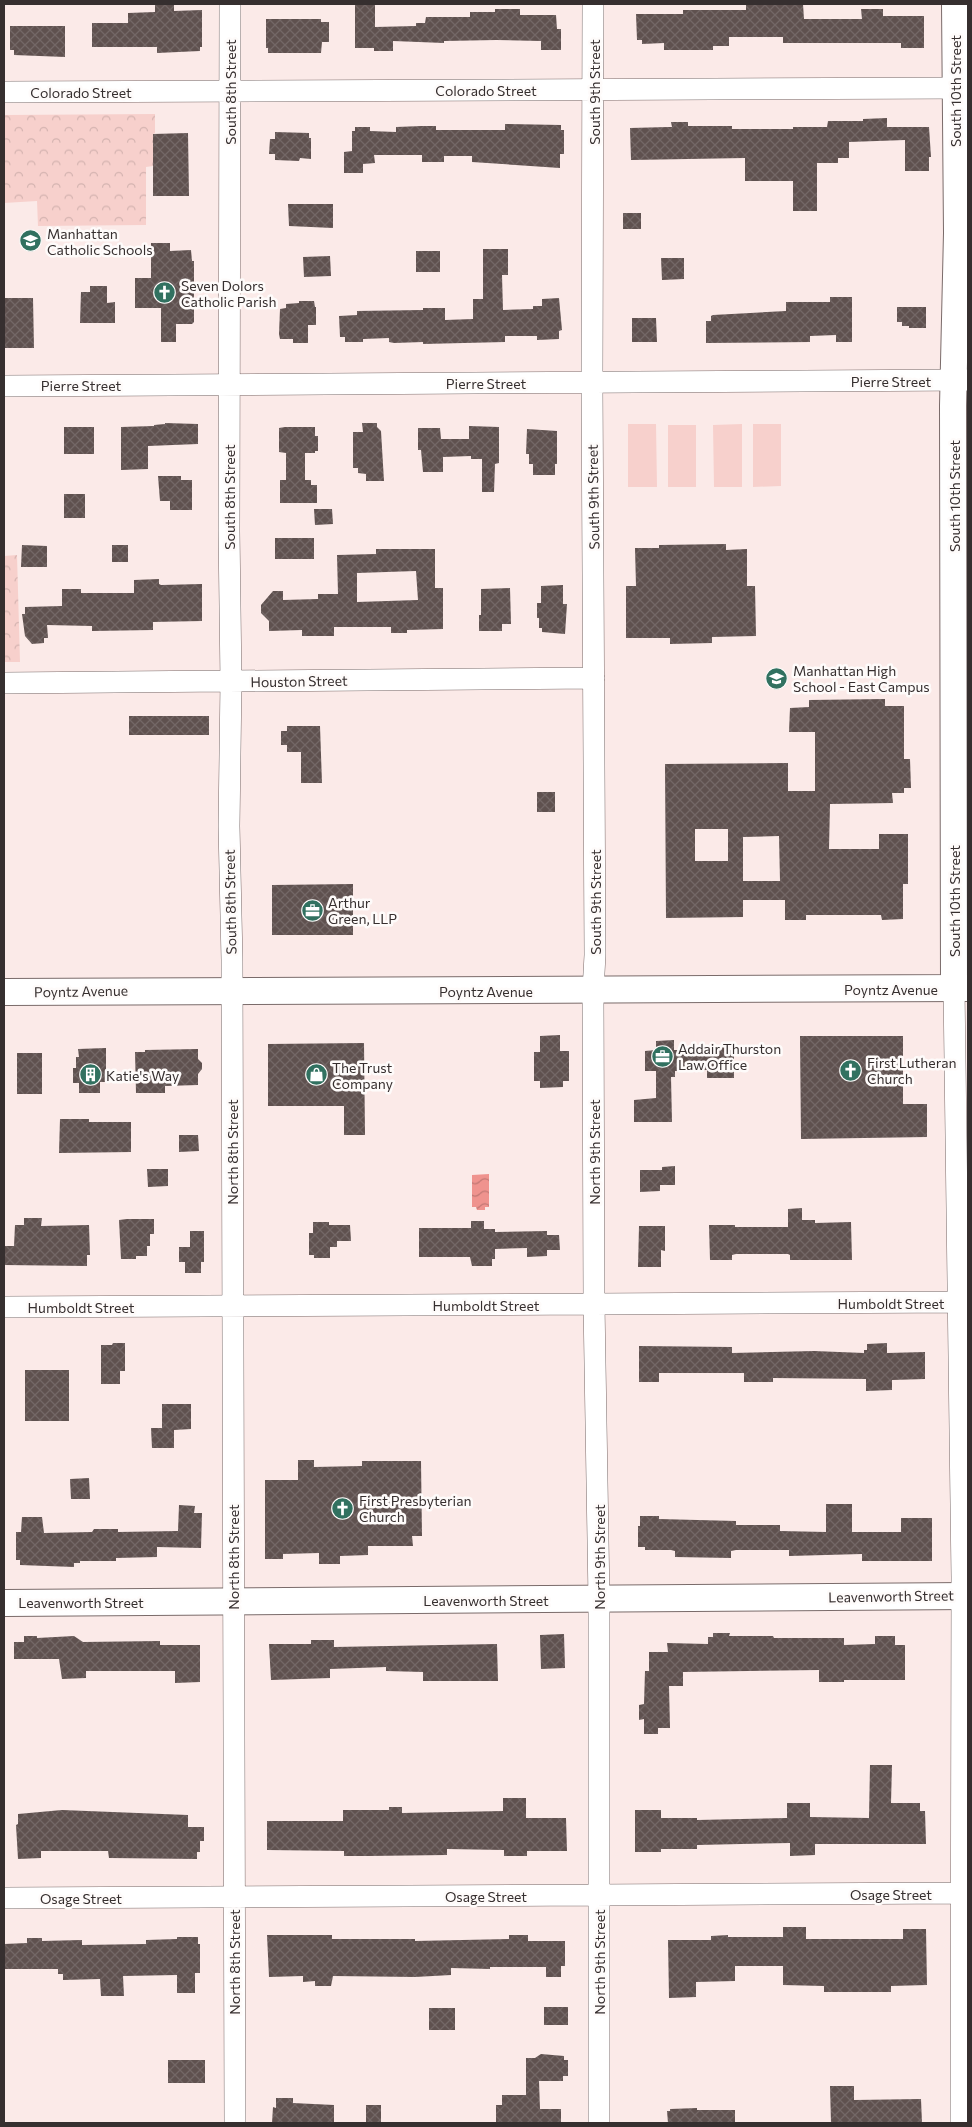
<svg xmlns="http://www.w3.org/2000/svg" width="972" height="2127" viewBox="0 0 972 2127" font-family="Commissioner,sans-serif">
<defs>
<pattern id="park-crowns" width="20" height="18" patternUnits="userSpaceOnUse" patternTransform="scale(1.25)"><rect width="20" height="18" fill="#f7d0cc"/><path d="M2 6a3 3 0 1 1 6 0M12 15a3 3 0 1 1 6 0" fill="none" stroke="#d4b3b0"/></pattern>
<pattern id="water-waves" width="16" height="10" patternUnits="userSpaceOnUse" patternTransform="scale(1.25)"><rect width="16" height="10" fill="#ef938e"/><path d="M0 5q4-4 8 0t8 0" fill="none" stroke="#c27874"/></pattern>
<pattern id="building-cross-hatch" width="8" height="8" patternUnits="userSpaceOnUse" patternTransform="scale(1.25)"><rect width="8" height="8" fill="#5f514f"/><path d="M0 0l8 8M0 8l8-8" fill="none" stroke="#736766"/></pattern>
</defs>
<rect width="100%" height="100%" fill="#fbeae8"/>
<!-- park -->
<path fill="url(#park-crowns)" d="M155,114V133L153,134V166L146,167V225L38,226L37,201L4,203V115Z
M17,555L20,662H4V556Z"/>
<!-- pitch -->
<path fill="#f7d0cc" d="M628,424H656L657,487H628Z
M742,424V487H714L713,425Z
M753,424H781V486L753,487Z
M668,425H696V487H668Z"/>
<!-- water -->
<path fill="url(#water-waves)" d="M489,1174V1207H485V1210H477L476,1207H472V1175Z"/>
<!-- building -->
<path fill="url(#building-cross-hatch)" fill-rule="evenodd" d="M355,4H375V27L416,26V23H425L426,17H470V12H495V9H520V15H556L557,29H561V50H541V41L496,40L444,41V43L393,41V51H374V48H355Z
M746,4H803L804,19H862L861,9H883V16H924V48H901V43H783V37H729V46H713V50H664V43L642,44V40H637L636,14H683V10H746Z
M155,5H174V11L202,10V47H200V51L157,53V47H92V23H128V13L155,12Z
M266,19H321V22H329V42H322L321,53H268V48H266Z
M10,26H65V57L14,55V50H10Z
M887,118V127H929L931,157H929V171H905V140L849,142V158H838V163H817V211H793V181H745V158L631,160L630,128L668,127H672L671,122H688V126H732V129H793V127H827L828,121H863V119Z
M505,124L561,125V130H564V154H560V168L472,162V156H444V162H422V155H374L375,163L363,164V173H344V152L352,151V131H355V127H370V131L396,132V127L422,126H436V130H505Z
M275,132L309,133V138H311V159L300,158L299,161L275,160V154H269L270,139H275Z
M188,133L189,196H153V134Z
M288,204H333V228L289,226Z
M623,213H641V229H623Z
M151,243H170V251L191,250L192,261H194V322L192,324H176V342H161V308H135V278H151Z
M483,249H508V275H502L503,310L533,309V306H542V299L559,298L562,330L559,331V339L537,340V336H505V342L423,344V342L394,343L389,342V338L363,339V342H345V337H340L339,316L357,315V311L423,310V308H445V320L473,319V299H483Z
M416,251H440V272H416Z
M330,256L331,276L304,277L303,257Z
M661,258H684V279L662,280Z
M90,286H107V303L115,302V323H80L81,292H90Z
M830,297H852V342H836V335L810,336V342L706,343V321H711V316L713,315L786,311V302H830Z
M4,298H33L34,348H4Z
M299,301H314L315,307H316V325H308V343H293V339H280L279,334L280,309L286,308V304L299,303Z
M897,307H926V328H909V326H902V322H897Z
M632,318H656L657,342H632Z
M165,423L198,424V444L148,446V469L121,470V427L154,426V425L165,424Z
M362,423H377V427L381,431L384,481H366V474L358,473V468H353V432H363Z
M469,426L499,427V463L495,464L494,492H482V459H471V456L443,457V472H423L421,450H418V428H440L441,439H469Z
M64,427H94V454H64Z
M285,427H315V436H318V451H315V453H305V480H311V485H317V503H280V480H286V453L279,452V428Z
M527,429L557,431V464H555V475H533V464H529V454H526Z
M158,476H181V480H192V510H170V501H160Z
M64,494H85V518H64Z
M314,509H332L333,524L315,525Z
M275,538H314V559H275Z
M726,544V550L747,549V586H755L756,636L712,637V643L670,644V638H626V586H636L635,548H659V545Z
M22,545L47,546V567H21Z
M112,545H128V562H112Z
M376,549H435V588H443V629L407,630V633H391V627H334V636H302V630L269,631V621L261,613V605L273,591H283V600L318,599V594H338L337,555L376,554ZM416,571L418,600L357,602V573Z
M159,579V584L161,585L202,584V621L153,622V630L92,631V626L47,625L48,638H44V643L32,644L25,636L22,614H25V607L62,606V589H81V593H134V580Z
M563,585V604H567L565,634L542,632V628H539V618H537V603H541V586Z
M510,588L511,624H502V631H479V615H481V589Z
M885,699V706H904V759H910L911,788H904V793H892L893,803L830,804L829,849H879V834H908V884H903V919L882,920L881,915H806V920H785V900H743V917L666,918L665,764L788,763V791H815V732H789L790,708L809,707V700ZM695,829H728V861H695ZM779,836L780,881H743V837Z
M129,716H209V735H129Z
M287,726H320L322,783H301V752H287V745H281V731H287Z
M537,792H555V812H537Z
M353,884V935H272V885Z
M560,1035V1051H569V1081H563V1087L540,1088V1081H534V1052H540V1036Z
M800,1036H903V1104H927V1137L801,1139Z
M674,1040V1050H709V1045H730V1050H734V1078H707V1070L675,1071V1077H671L672,1122H634V1100L656,1098V1071H645V1051L656,1050V1041Z
M364,1043L365,1135H344V1106H268V1044Z
M106,1048V1082H100V1093H79V1083H73V1068H76V1057H79L78,1049Z
M198,1049V1059L202,1063V1069L198,1074V1085L165,1086V1093H136L135,1052H145V1050Z
M17,1053H42V1094H17Z
M60,1119H89V1122H131V1152L59,1153Z
M179,1135H198L199,1151L179,1152Z
M675,1166V1185H660V1191L640,1192V1170H662V1167Z
M147,1169H168V1186L148,1187Z
M802,1208V1220H815V1223L851,1222L852,1260H790V1255L788,1254H736L732,1255V1260H710L709,1225H735V1227H788V1209Z
M24,1218H42L41,1226L89,1225L90,1255H87V1266L4,1265V1246H14L15,1225H24Z
M127,1219H154V1234H150V1246H147V1256H136V1259H121L119,1220Z
M471,1221H484V1229H495V1232L547,1231V1235H559L560,1250H547V1256L527,1257V1248L495,1249V1259H492V1266H472L470,1257H419V1228H471Z
M313,1222H329V1225H350L351,1241H337V1247H330V1258H314V1255H309V1233H313Z
M639,1226H665V1251L661,1250V1267H638Z
M190,1231H204V1262H201V1273H185V1262H179V1247H190Z
M113,1343H125V1371H120V1384H101V1345H112Z
M887,1343V1353L925,1352V1379L892,1380V1390L866,1391V1379L773,1378V1382H744V1373H659V1382H639V1346L732,1347V1353L814,1351L864,1353V1350H867V1344Z
M25,1370H69V1421H25Z
M162,1404H191V1429L174,1430V1448H152L151,1428H162Z
M298,1460H314V1467L362,1466V1461H421L422,1536H412L413,1546H368V1555L340,1556V1564H319V1553L283,1554V1559H265V1480H298Z
M89,1478L90,1499H71L70,1479Z
M826,1504H852V1532H901V1518H932V1561H862V1554L789,1556V1550H736L731,1551V1558L675,1557V1551L671,1550H645V1547H638V1526H640V1516H659V1519L736,1521V1525H780V1531L826,1532Z
M179,1505L195,1506L194,1513H202L201,1548L157,1547V1557L116,1558V1561H80V1563H74V1567L20,1565V1560H16V1532H21L22,1517H42L44,1533L92,1532L94,1529H118V1532L178,1531Z
M713,1633H730L729,1636H773L774,1638H844V1645L875,1644V1636H895V1645H905V1680H844V1682H819V1670L683,1672V1686H669L670,1728H658V1734H644V1719L639,1720V1705L644,1704L645,1671H649V1652H668L667,1643L708,1644V1637H713Z
M564,1634L565,1668L541,1669L540,1635Z
M24,1636H37V1638L74,1636L83,1642L160,1641V1645H200V1682L175,1683V1671H86V1678L62,1679L59,1659H14V1642H24Z
M311,1640H334V1647L497,1644L498,1681H423V1672L386,1671V1667L330,1669V1678L271,1680L269,1644H311Z
M870,1765H892L891,1803H920V1811H925L926,1844H815V1855L790,1856V1843L697,1845V1849H661V1852H635V1810H661V1818H697V1820L787,1818V1803H810V1817L869,1818Z
M503,1798H526V1818H566L567,1851H527V1856H504V1850L447,1849V1855L368,1856H344V1851L267,1850V1821H343V1810H389V1807H402V1813L503,1811Z
M62,1810L188,1815V1827H204V1841H200V1852H197V1859L109,1858L108,1851H41V1858L18,1859L16,1825L18,1824V1814Z
M783,1927H806V1939H903V1929H926L927,1985L891,1986V1992H824V1986L783,1985V1966H735V1981L696,1982V1997L669,1998L668,1940H711V1936L728,1935V1937H783Z
M267,1935H332V1939H415V1941L509,1939V1935H528V1941H565V1966H561V1977H546V1967H490V1969L451,1968V1975L415,1977L333,1976L331,1986H315V1981L303,1982V1976L269,1977Z
M177,1937H198V1944H200V1973H195V1993H177V1975L123,1976L124,1996H101L100,1979L63,1980V1974H58V1969H4V1944L27,1943V1938H42V1941L82,1940V1945L146,1944V1940L177,1939Z
M544,2007H568V2025H544Z
M429,2008H455V2030H429Z
M541,2054L564,2056V2060H568V2076H563V2081H539L540,2109H561V2123H496V2105H502V2095H526V2058H535Z
M168,2060H205V2083H168Z
M830,2086H854V2100L921,2099L922,2123H831Z
M276,2098H293V2103L334,2105V2123H272L273,2107L276,2108Z
M366,2105H381V2123H366Z
M697,2108V2110H735V2123H668L667,2111H670V2109Z"/>
<g fill="none" stroke-linecap="round" stroke-linejoin="round">
<defs>
<path id="minor" d="M230,4L229,531L231,682L229,826L232,960L235,2123
M593,4L592,383L595,955L593,991L594,1304L599,1599V2123
M4,92L968,88
M4,386L968,380
M4,683L594,678
M954,988L962,1577L961,2123
M4,1307L968,1302
M4,1898L968,1893"/>
<path id="tertiary" d="M954,988L953,406L957,233L955,4
M4,992L968,988
M4,1603L968,1596"/>
</defs>
<!-- minor casing -->
<use href="#minor" stroke="#7a6b6a" stroke-width="22"/>
<!-- tertiary casing -->
<use href="#tertiary" stroke="#7a6b6a" stroke-width="28"/>
<!-- minor -->
<use href="#minor" stroke="#fff" stroke-width="21"/>
<!-- tertiary -->
<use href="#tertiary" stroke="#fff" stroke-width="26"/>
</g>
<!-- icons -->
<defs>
<symbol id="school-disc" viewBox="-11 -11 22 22"><circle r="9.5" fill="#317160" stroke="#fefbfa"/><path d="M0-5L7-2L0 1L-7-2ZM-4 1L0 2.5L4 1V4Q0 6-4 4Z" fill="#fff"/></symbol>
<symbol id="church-disc" viewBox="-11 -11 22 22"><circle r="9.5" fill="#317160" stroke="#fefbfa"/><path d="M-1.2-6h2.4v3.5h3.3v2.4h-3.3V6h-2.4V-.1h-3.3v-2.4h3.3Z" fill="#fff"/></symbol>
<symbol id="office-disc" viewBox="-11 -11 22 22"><circle r="9.5" fill="#317160" stroke="#fefbfa"/><path d="M-6-3h4V-5.5h4V-3h4V5H-6ZM-1-4.5V-3h2v-1.5ZM-6 0V1H6V0Z" fill="#fff"/></symbol>
<symbol id="building-disc" viewBox="-11 -11 22 22"><circle r="9.5" fill="#317160" stroke="#fefbfa"/><path d="M-4-6H4V6H1V3H-1V6H-4ZM-2.5-4.3h1.7v1.8h-1.7ZM.8-4.3h1.7v1.8H.8ZM-2.5-1h1.7V.8h-1.7ZM.8-1h1.7V.8H.8Z" fill="#fff"/></symbol>
<symbol id="shop-disc" viewBox="-11 -11 22 22"><circle r="9.5" fill="#317160" stroke="#fefbfa"/><path d="M-5-2.5h2.3a2.7 3.5 0 0 1 5.4 0H5L5.5 6h-11ZM-1.5-2.5h3a1.5 2.3 0 0 0-3 0Z" fill="#fff"/></symbol>
</defs>
<g fill-rule="evenodd">
<use href="#school-disc" x="18" y="228" width="25" height="25"/>
<use href="#church-disc" x="152" y="280" width="25" height="25"/>
<use href="#school-disc" x="764" y="666" width="25" height="25"/>
<use href="#office-disc" x="300" y="898" width="25" height="25"/>
<use href="#office-disc" x="650" y="1044" width="25" height="25"/>
<use href="#church-disc" x="838" y="1058" width="25" height="25"/>
<use href="#building-disc" x="78" y="1062" width="25" height="25"/>
<use href="#shop-disc" x="304" y="1062" width="25" height="25"/>
<use href="#church-disc" x="330" y="1496" width="25" height="25"/>
</g>
<g text-anchor="middle" dominant-baseline="central" stroke-width="5" stroke-linejoin="round" paint-order="stroke">
<!-- street labels -->
<g font-size="14" fill="#362f2f" stroke="#fefbfa">
<text x="486" y="90">Colorado Street</text>
<text transform="translate(955 91) rotate(-90)">South 10th Street</text>
<text x="81" y="92">Colorado Street</text>
<text transform="translate(230 92) rotate(-90)">South 8th Street</text>
<text transform="translate(594 92) rotate(-90)">South 9th Street</text>
<text x="891" y="381">Pierre Street</text>
<text x="486" y="383">Pierre Street</text>
<text x="81" y="385">Pierre Street</text>
<text transform="translate(954 496) rotate(-90)">South 10th Street</text>
<text transform="translate(229 497) rotate(-90)">South 8th Street</text>
<text transform="translate(593 497) rotate(-91)">South 9th Street</text>
<text transform="translate(299 681) rotate(-1)">Houston Street</text>
<text transform="translate(954 901) rotate(-90)">South 10th Street</text>
<text transform="translate(230 902) rotate(-91)">South 8th Street</text>
<text transform="translate(595 902) rotate(-90)">South 9th Street</text>
<text x="891" y="989">Poyntz Avenue</text>
<text transform="translate(81 991) rotate(-1)">Poyntz Avenue</text>
<text x="486" y="991">Poyntz Avenue</text>
<text transform="translate(232 1152) rotate(-90)">North 8th Street</text>
<text transform="translate(594 1152) rotate(-90)">North 9th Street</text>
<text x="891" y="1303">Humboldt Street</text>
<text x="486" y="1305">Humboldt Street</text>
<text x="81" y="1307">Humboldt Street</text>
<text transform="translate(233 1557) rotate(-90)">North 8th Street</text>
<text transform="translate(599 1557) rotate(-90)">North 9th Street</text>
<text transform="translate(891 1596) rotate(-1)">Leavenworth Street</text>
<text x="486" y="1600">Leavenworth Street</text>
<text x="81" y="1602">Leavenworth Street</text>
<text x="891" y="1894">Osage Street</text>
<text x="486" y="1896">Osage Street</text>
<text x="81" y="1898">Osage Street</text>
<text transform="translate(234 1962) rotate(-90)">North 8th Street</text>
<text transform="translate(599 1962) rotate(-90)">North 9th Street</text>
</g>
<!-- poi labels -->
<g font-size="14" fill="#362f2f" stroke="#fefbfa" text-anchor="start">
<text x="47" y="233">Manhattan<tspan x="47" dy="16">Catholic Schools</tspan></text>
<text x="181" y="285">Seven Dolors<tspan x="181" dy="16">Catholic Parish</tspan></text>
<text x="793" y="670">Manhattan High<tspan x="793" dy="16">School - East Campus</tspan></text>
<text x="328" y="902">Arthur<tspan x="328" dy="16">Green, LLP</tspan></text>
<text x="678" y="1048">Addair Thurston<tspan x="678" dy="16">Law Office</tspan></text>
<text x="867" y="1062">First Lutheran<tspan x="867" dy="16">Church</tspan></text>
<text x="332" y="1067">The Trust<tspan x="332" dy="16">Company</tspan></text>
<text x="106" y="1075">Katie's Way</text>
<text x="359" y="1500">First Presbyterian<tspan x="359" dy="16">Church</tspan></text>
</g>
</g>
<!-- border -->
<rect width="972" height="2127" fill="none" stroke="#362f2f" stroke-width="10"/>
</svg>
